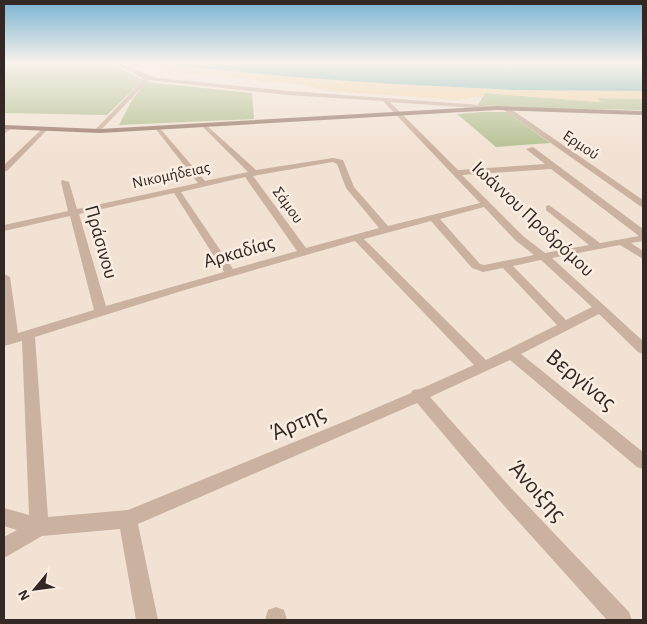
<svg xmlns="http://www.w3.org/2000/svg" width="647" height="624" viewBox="0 0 647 624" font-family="'Alegreya Sans',sans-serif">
<rect width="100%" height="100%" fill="#f2e2d4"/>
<!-- green -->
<path fill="#b5c294" d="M4,63H110L143,80L107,115L4,113Z
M146,82L252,93L254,119L119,125L132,100Z
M485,93L600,102L597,98L643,99V110L534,108L478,105Z
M482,112H507L550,143L496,147L457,114Z"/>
<!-- sand -->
<path fill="#f2d4a7" d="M134,63L394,84L513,90L643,91V99L598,98L601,102L486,93L483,96L457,100L329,91L305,85L179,73Z"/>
<!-- water -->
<path fill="#71b1b0" d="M148,63H643V91L513,90L394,84L293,77Z"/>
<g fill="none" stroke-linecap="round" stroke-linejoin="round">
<!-- minor -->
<path fill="#cbb1a0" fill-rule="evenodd" d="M114,63C128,63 143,75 158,78L288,91L508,107L643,200V207L640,206L504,110L390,102L458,170L545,164L526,149L533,147L643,229V241L631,243L643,251V259L620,245L552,258L643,341V354L638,352L599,314L521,354L643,452V469L637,467L510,360L430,397L511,488L629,612L632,620H607L499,500L417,403L138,524L158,620H136L120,529L42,536L4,558V537L17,530L4,526V508L29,515L22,341L4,346V274L10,277L18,333L94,310L70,216L4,231V225L68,211L61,182L62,180L69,182L77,209L198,183L155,128L158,126L205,181L248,172L202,126L205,124L256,170L333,158L343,160L354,187L388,226L480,203L383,101L288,95L149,80L99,132H95V130L144,79ZM333,162L337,164L346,188L379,228L306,248L253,176ZM551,169L639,236L600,243L549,205L546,206V210L589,245L545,253L523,236L462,175ZM245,177L297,251L233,269L181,192ZM174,193L224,272L106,306L79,214ZM484,207L515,240L534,255L484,265L480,264L440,219ZM431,221L472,268L483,272L503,268L557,325L486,360L364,239ZM355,241L474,365L420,389L413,390L411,393L348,420L128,510L48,517L35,337L188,289ZM541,260L592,307L566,320L513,266Z
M8,126L13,127L4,134V129Z
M43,128L48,129L7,171H4V165Z
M276,607L284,610L287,620H265L268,610Z"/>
<!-- secondary -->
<path fill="#9e7f71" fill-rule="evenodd" d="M497,106L643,111V115L497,110L100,133L4,129V125L100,129Z"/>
</g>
<!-- sky -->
<linearGradient id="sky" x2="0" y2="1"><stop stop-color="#78b3d2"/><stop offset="0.42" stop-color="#f9f2ec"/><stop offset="1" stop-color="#f9f2ec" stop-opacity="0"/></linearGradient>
<rect width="647" height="150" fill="url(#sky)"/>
<g text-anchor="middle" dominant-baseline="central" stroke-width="5" stroke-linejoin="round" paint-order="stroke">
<!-- far-street labels -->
<g font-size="16" fill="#342824" stroke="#faede1">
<text transform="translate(581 145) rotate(34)">Ερμού</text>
<text transform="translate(171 175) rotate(-12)">Νικομήδειας</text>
<text transform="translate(288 205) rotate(54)">Σάμου</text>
</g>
<!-- street labels -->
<g font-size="20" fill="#342824" stroke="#faede1">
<text transform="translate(533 219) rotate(43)">Ιωάννου Προδρόμου</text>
<text transform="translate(101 242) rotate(74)">Πράσινου</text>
<text transform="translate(239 252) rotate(-16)">Αρκαδίας</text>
</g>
<!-- near-street labels -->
<g font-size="24" fill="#342824" stroke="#faede1">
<text transform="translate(581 380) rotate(39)">Βεργίνας</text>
<text transform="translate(298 423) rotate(-23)">Άρτης</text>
<text transform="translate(537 491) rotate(48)">Άνοιξης</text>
</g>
</g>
<!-- border -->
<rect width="647" height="624" fill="none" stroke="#342824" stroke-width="10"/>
<!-- north arrow -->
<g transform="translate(35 589) rotate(241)" stroke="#faede1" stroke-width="4" paint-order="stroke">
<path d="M0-4L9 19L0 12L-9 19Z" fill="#342824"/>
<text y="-8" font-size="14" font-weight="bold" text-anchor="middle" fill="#342824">N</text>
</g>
</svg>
